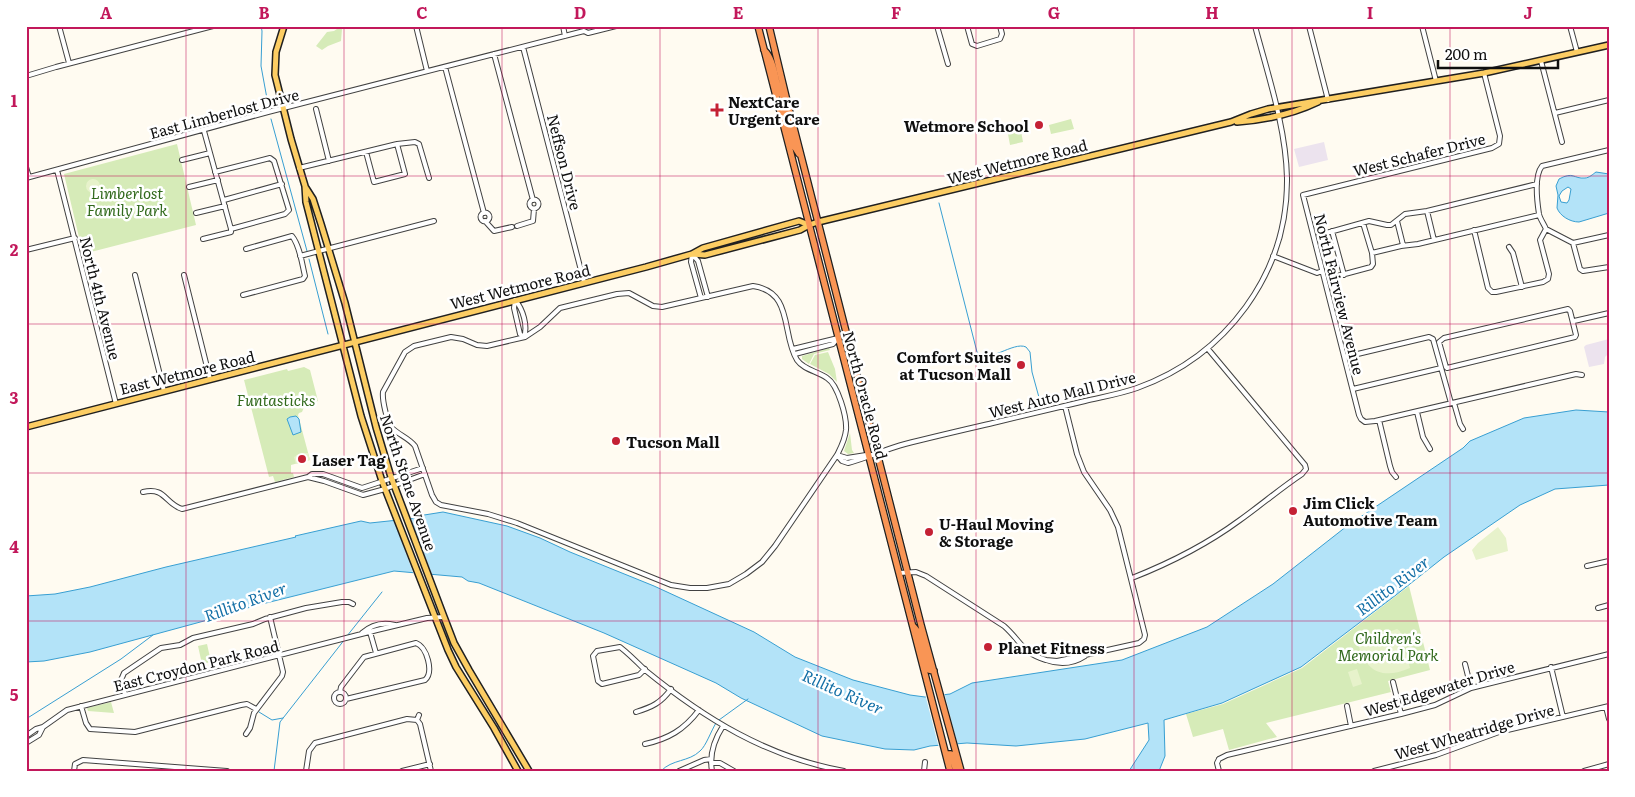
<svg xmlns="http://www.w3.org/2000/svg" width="1635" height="797" viewBox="0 0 1635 797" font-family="Literata,serif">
<rect width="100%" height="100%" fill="#fffbf1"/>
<!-- industrial -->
<path fill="#ece3ee" d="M1324,142L1328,160L1299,167L1294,149Z
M1609,339V353L1605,357L1604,364L1589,367L1584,347L1586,345Z"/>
<!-- green -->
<path fill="#d6ebb8" d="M340,27L342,29L341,41L328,46L322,50L316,46L327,32L334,31Z
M1071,119L1074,129L1051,134L1049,125Z
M1021,131L1023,142L1010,145L1008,134Z
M177,144L196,225L83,254L64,174Z
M829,348L830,350L814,354L809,364L802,359V356Z
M828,352L835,369L837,382L829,374L810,364L815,355Z
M304,367L310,370L318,401L305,405L302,412L299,413L298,415L310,460L291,465V473H293L294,477L275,482L273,476L269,477L244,380L287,369L288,371Z
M850,433L852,450L854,453L848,454L844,451Z
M1409,586L1430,670L1388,681L1391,692L1266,723L1277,737L1229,750L1223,729L1193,737L1186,714L1223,704L1302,668Z
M207,644L211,662L202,664L198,646Z
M111,702L114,713L88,711L87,708Z"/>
<!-- pitch -->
<path fill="#e7f2cb" d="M86 186a7 7 0 1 1 14 0a7 7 0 1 1-14 0Z
M305,453H308L310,460L296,464L294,457L296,456V455Z
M1498,527L1506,538L1508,551L1476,560L1472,550L1478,543Z
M1397,629L1400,631L1410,668C1383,680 1365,672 1358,643Z
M1357,669L1362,684L1353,687L1348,672Z"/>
<!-- water -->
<path fill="#b3e3f8" stroke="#389fd2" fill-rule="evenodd" d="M1596,172L1609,174V213L1579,222C1570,222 1560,216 1557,208L1558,195L1556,186L1559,179C1574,171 1573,179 1585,178C1589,178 1593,174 1596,172ZM1568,187L1571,189L1569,200L1567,203L1561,202L1559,196L1562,191Z
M1576,410L1609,412V485L1555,489L1520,505L1444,557L1396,595L1301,667L1222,703L1164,720L1165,756L1159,771H1129L1149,740L1148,723L1085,739L1016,746L967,743L930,746L914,750L885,749L822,736L741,698L716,683L604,633L479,583L468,581L462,577L394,571L254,606L204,621L90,652L44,661L26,662V596L55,594L90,587L166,567L296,537L295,536L361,521L370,523L417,518L418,516L443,512L507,526L540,538L570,552L654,586L754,632L795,657L853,680L910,695L925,697L950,694L972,683L1122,660L1207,627L1273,584L1347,526L1463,448L1470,441L1524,418Z
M296,416L299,419L301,432L293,435L287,419L290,417Z"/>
<!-- pier -->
<path fill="#fffbf1" d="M410,516L433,577L414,575L393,518Z
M944,692L958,746L939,748L925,694Z"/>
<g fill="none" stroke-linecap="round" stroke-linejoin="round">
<!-- stream -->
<path stroke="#389fd2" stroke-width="1" d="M261,26L262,31L261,66L268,104
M271,119L307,251
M939,203L977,352C988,365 1013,341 1026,347L1030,352L1032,372L1040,401
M309,259L328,334
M347,636L382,592
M259,712L272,720L283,718
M26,719L121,659L153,635
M719,720L748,699
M274,771L280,722L345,639
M661,771C672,759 689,762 700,751C706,746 711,731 716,723"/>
<defs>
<path id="minor" d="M59,26L69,63
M416,26L427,71
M563,26L565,36
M937,26L948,64
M967,26L972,44L977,46L1000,39L1002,34L1000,26
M1309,26L1328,100
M1422,26L1436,81
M1570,26L1577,52
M523,47L584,282
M494,54L533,200
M1541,61L1562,142
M445,67L484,213
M1484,73L1500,136L1499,144L1492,148L1303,195L1359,415L1361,419L1365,422L1375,421L1576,374L1582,375
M26,76L56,67L213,26
M316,109L329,161
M1555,113L1609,100
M204,131L231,229
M366,152L374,182L405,174L397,144
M182,160L210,153
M26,167L29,177
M299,168L397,144L415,142L419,144L429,178
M57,170L116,404
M26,178L268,112L584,31L588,33L616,26
M189,187L218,180
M529.5 204a4.5 4.5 0 1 1 9 0a4.5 4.5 0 1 1-9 0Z
M224,200L282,184
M1427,211L1434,240
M480.5 217a4.5 4.5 0 1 1 9 0a4.5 4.5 0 1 1-9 0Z
M196,213L225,206
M485,221L494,231L512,227
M1397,221L1403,245
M1363,223L1372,253
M517,226L533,221L534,209
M1546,229L1573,243L1609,235
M1474,230L1488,288L1492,292H1496L1543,282L1548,279L1549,274L1540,240L1546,229C1544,224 1540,219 1539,214C1537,201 1534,176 1542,166L1609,150
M1332,231L1344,275
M1319,235L1369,221L1387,225H1391L1405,214L1427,211L1537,184
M203,239L231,232V229L285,214L289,210L274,161L270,158L215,172
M1573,243L1580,269L1583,271L1609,267
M1509,247L1513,253L1522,287
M26,250L75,238
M692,254L698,261L708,297
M692,254L691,262L701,298
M300,256L434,221
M1273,256L1317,273L1322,271
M135,275L164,391
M184,275L210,379
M1330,278L1371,267L1373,264L1372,253L1401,246L1418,244L1539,215
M753,286C794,292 781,334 797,360C804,370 817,371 827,378C838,385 847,417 846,430C845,440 841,447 837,455L775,546L762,562L746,574L729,584L707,588H690L671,585L517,523L488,514L441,505L436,502L432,495L415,446C409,438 399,435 392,428C387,422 382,400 383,392L405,352L414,346L451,337L463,339L477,345L487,346L525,337L540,327L560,308L617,294L629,293L653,306L662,307Z
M243,295L303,279L305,276C302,264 300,246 292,236L246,249
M515,300C523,309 528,326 524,337L520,334L514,308Z
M1568,309L1570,311L1576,335L1575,337L1447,368L1446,367L1439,342L1444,338Z
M1574,321L1609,313
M793,349L838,338
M795,354L833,344L838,338
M1345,357L1429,337L1433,339L1451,403
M1353,389L1441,368
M1454,403L1460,424L1463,429
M1065,406L1077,454L1084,472L1110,510L1118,527L1145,635L1144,639L1139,643L1067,659L1057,661L1046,660C1060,665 1073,664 1085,656
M1417,412L1423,437L1430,449
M1379,420L1390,466L1392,472L1396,477
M837,455L842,461L848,463C867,458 886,449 905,444C936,436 967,429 997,422C1027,415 1056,408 1085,401C1102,397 1120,394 1137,388C1226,356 1288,274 1287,178C1286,128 1268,75 1255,26
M837,455L847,458L866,455
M308,477L324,481L363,495L385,489L425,474
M143,492C166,487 164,503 182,509L308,477L312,474H323L362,488L423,468
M1587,566L1609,561
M899,573L916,572L926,576L1004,626C1021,641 1022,653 1046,660
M1132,578C1170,563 1206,545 1240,520C1261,505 1281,488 1302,474L1306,469L1305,465L1208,349
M1598,608L1609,605
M370,632L376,653
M362,633C371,625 383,622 395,625
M1465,664L1471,688
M1551,667L1563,717
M645,669L639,675L602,684L598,681L593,656L597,651L620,647C629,654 637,662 645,670C705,719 767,757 844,771
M1393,682L1401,714
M334 698a6 6 0 1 1 12 0a6 6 0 1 1-12 0Z
M340,692L341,687L364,657L416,643C427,647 434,672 425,680L346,699
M125,695L121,680L124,673L161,648L180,645L193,638L253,624L265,619L306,608L342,602H349L353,604
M81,706L86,723L90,729L135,732L241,705L247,704L256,709
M1347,706L1351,726
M1606,707L1609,719
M636,712C652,707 661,703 671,689
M419,715L417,720L420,724L431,771
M246,734L250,728L254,713L282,676L283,672L270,617
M26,736L36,729L43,727L67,710L377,630L427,618L444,617
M26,743L39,735L43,727
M645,744C668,739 684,730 699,710
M1219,759L1227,755L1401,714L1435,705L1471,688L1609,654
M711,763H720L734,771
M74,771L75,764L83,760L227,771
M306,771L309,751L315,743L407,719L417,720
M402,771L430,764
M679,771L704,760L711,759
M712,771C709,754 714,740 723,726
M924,771L925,762
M1219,771L1217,763L1219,759
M1374,771L1436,755L1499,732L1609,706
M1584,771L1609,764"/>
<path id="major" d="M284,26L276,52L275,75L291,139L305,186L306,202L361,416L382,481L448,650L456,667L494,728L518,771
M1237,122C1264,120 1293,114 1318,102
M306,188L313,199L321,224L345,303L376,427L391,477L444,617L454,643L469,670L529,771
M692,254L705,255L800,230L809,225L818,222L1231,122L1251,114L1268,109L1484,73L1609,45
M26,427L646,267L692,254L703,248L799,221L809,225"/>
<path id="highway" d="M758,26L950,771
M769,26L787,101L921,625L961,771
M764,50C778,63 773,92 787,101
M777,104L784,108L794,146L799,154
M914,627L919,633L929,670L934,671
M946,754H951L956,771"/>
</defs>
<!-- minor casing -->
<use href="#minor" stroke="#424242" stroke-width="6"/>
<!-- major casing -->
<use href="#major" stroke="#202020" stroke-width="8"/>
<!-- highway casing -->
<use href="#highway" stroke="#202020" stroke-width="8"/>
<!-- minor -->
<use href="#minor" stroke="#fff" stroke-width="4"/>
<!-- major -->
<use href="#major" stroke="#fccd63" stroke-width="5"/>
<!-- highway -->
<use href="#highway" stroke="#f99555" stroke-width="5.5"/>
</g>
<!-- grid -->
<path fill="none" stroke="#c2185b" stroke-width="1" stroke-opacity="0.55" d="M186,26V771M344,26V771M502,26V771M660,26V771M818,26V771M976,26V771M1134,26V771M1292,26V771M1450,26V771M26,176H1609M26,324H1609M26,473H1609M26,621H1609"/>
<!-- markers -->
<g fill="#c42134" stroke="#fff" stroke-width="2">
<path d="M714.5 102.5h5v5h5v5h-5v5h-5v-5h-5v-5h5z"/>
<circle cx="1039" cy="125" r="5"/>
<circle cx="1021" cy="365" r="5"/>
<circle cx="616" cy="441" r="5"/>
<circle cx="302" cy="459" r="5"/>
<circle cx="1293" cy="511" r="5"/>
<circle cx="929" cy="532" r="5"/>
<circle cx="988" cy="647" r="5"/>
</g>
<g text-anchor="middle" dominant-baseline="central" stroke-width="5" stroke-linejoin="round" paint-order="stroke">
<!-- poi labels -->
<g font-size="15" font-weight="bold" fill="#0f0f0f" stroke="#fff" text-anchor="start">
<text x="728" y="101">NextCare<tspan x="728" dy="17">Urgent Care</tspan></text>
<text x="1029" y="125" text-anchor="end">Wetmore School</text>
<text x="1011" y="356" text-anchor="end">Comfort Suites<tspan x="1011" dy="17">at Tucson Mall</tspan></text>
<text x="626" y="441">Tucson Mall</text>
<text x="312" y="459">Laser Tag</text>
<text x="1303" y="502">Jim Click<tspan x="1303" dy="17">Automotive Team</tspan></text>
<text x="939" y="523">U-Haul Moving<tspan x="939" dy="17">&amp; Storage</tspan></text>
<text x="998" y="647">Planet Fitness</text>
</g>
<!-- street labels -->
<g font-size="15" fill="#0f0f0f" stroke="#fff">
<text transform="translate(224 113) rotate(-15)">East Limberlost Drive</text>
<text transform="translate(1419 154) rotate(-14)">West Schafer Drive</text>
<text transform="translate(1017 161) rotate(-14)">West Wetmore Road</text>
<text transform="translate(565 162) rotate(76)">Neffson Drive</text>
<text transform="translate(520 286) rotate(-14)">West Wetmore Road</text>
<text transform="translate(1340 294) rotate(76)">North Fairview Avenue</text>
<text transform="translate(101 298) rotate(76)">North 4th Avenue</text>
<text transform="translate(187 372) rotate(-14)">East Wetmore Road</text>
<text transform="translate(1062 394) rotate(-14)">West Auto Mall Drive</text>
<text transform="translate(866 395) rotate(75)">North Oracle Road</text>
<text transform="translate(409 482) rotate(71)">North Stone Avenue</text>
<text transform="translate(196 665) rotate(-14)">East Croydon Park Road</text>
<text transform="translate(1439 688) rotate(-17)">West Edgewater Drive</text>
<text transform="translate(1474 731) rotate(-16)">West Wheatridge Drive</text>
</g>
<!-- park labels -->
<g font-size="15" font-style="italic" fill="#31691c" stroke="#fff">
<text x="127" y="192">Limberlost<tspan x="127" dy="17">Family Park</tspan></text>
<text x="276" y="399">Funtasticks</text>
<text x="1388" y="637">Children's<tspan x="1388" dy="17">Memorial Park</tspan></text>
</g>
<!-- water labels -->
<g font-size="16" font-style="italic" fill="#136fa6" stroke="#fff">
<text transform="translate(1392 585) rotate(-37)">Rillito River</text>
<text transform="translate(245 601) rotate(-20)">Rillito River</text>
<text transform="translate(843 691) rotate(24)">Rillito River</text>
</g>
</g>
<!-- border -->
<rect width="1635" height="797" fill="none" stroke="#ffffff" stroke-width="55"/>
<!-- scale -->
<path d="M1438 60v8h120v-8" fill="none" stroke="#0f0f0f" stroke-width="2.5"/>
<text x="1445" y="60" font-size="15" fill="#0f0f0f" stroke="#ffffff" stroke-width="4" paint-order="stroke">200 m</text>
<rect x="28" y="28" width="1580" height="742" fill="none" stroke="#c2185b" stroke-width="2"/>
<g font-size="16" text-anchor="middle" font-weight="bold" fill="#c2185b">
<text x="106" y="19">A</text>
<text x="264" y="19">B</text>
<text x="422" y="19">C</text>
<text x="580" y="19">D</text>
<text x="738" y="19">E</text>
<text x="896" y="19">F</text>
<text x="1054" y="19">G</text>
<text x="1212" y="19">H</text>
<text x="1370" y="19">I</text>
<text x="1528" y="19">J</text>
<text x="14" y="107">1</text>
<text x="14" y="256">2</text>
<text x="14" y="404">3</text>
<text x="14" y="553">4</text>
<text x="14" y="701">5</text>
</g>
</svg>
